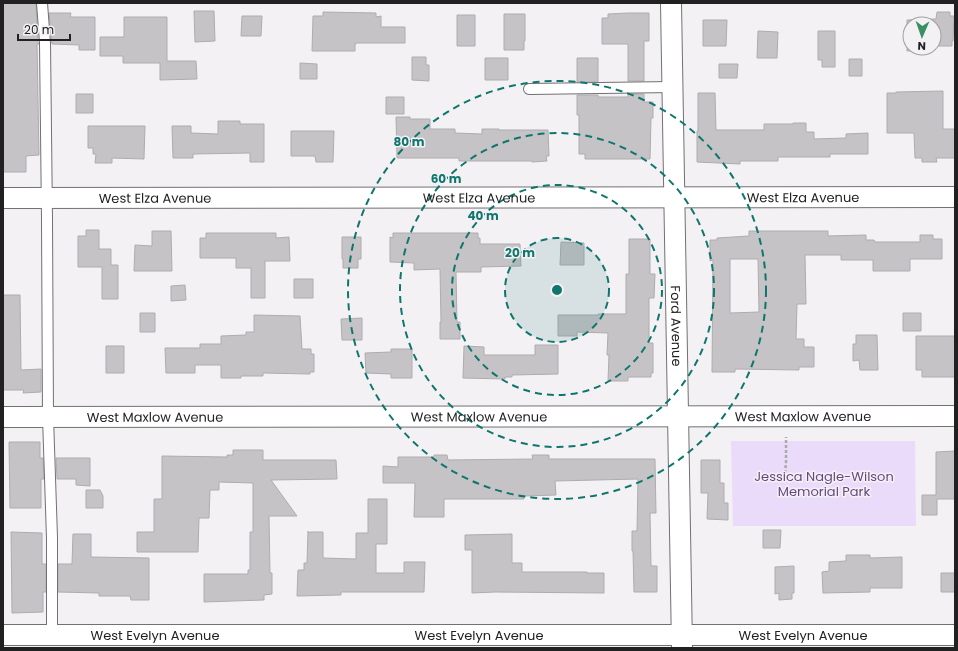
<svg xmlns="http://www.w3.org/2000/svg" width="958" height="651" viewBox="0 0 958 651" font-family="Poppins,sans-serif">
<rect width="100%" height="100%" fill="#f3f1f4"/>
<!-- green -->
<path fill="#ebdbfb" d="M731,441H915L916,526H733Z"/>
<!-- building -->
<path fill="#c5c3c6" stroke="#aeacaf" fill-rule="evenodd" d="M3,3H36L38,43L39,44H37L39,155L26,156V172H3Z
M194,11H214L215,41L195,42Z
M323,12L376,13V17L381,16V27H405V43H356V44H355V51H312L313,16H323Z
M937,12H950V16H954L953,41H952V46H934V24H910V48H928V50L907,51V20L936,19Z
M49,13H71L70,17H95V50H79V45L52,44Z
M628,13H649V41H644V81H628V44H602V18H608V14Z
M504,14H525V41H524V50H504Z
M457,15H475V46H457Z
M242,16H262L261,36H241Z
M124,17H167V61H196L197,79L160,80V63H123V56H100V37H124Z
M703,20H727L726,46H703Z
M758,31L778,32L777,58H757Z
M818,31H835V67H822V60H818Z
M412,57H426V65H429V81L412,80Z
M485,58H508V80H485Z
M577,58H598V82H577Z
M849,59H862V76H849Z
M300,63L317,64V79H300Z
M719,64H738L737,78H719Z
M943,91V129H955V158H936L937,162H922V158H915L914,133H887V93H896V92Z
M698,93H715L716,130H764V124H793V123H806V132H814V139L846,138V134L868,133V154H830V157H778V161H740V164L697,162V131H698Z
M76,94H93V113H76Z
M628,94H644V102H653V118H651L650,159H585V154H579V115H577V95H598V97H628Z
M386,97H404V114H386Z
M396,117H410V119H430V129H455V133L482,134V129H499V130H548L549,156H546L547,161L532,162V161H459V158H397Z
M218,121H240V124H264V162H250V153L193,154V158H173L172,126H191V133L218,134Z
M88,126H145L144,158V159L112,158V163H95L96,154H93V148H88Z
M291,131H334L333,162H316L315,156H291Z
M86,230H99V249H111V265H118V299H102V267H78V236H86Z
M152,231H171L172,271H134L135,245L152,246Z
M749,231H828V236L866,235V240H874L875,242H920V235H933V239H942V259H910V271H873V260H841V255H805L806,304H797L796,339H804V347H814V367H799V370L735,369V372H712L713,260L710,261V240H717V238L749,236ZM730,259H758L759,312L730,313Z
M206,233H276V238L289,237L290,261H265V298H251V268H236V258H200V238H206Z
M393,233H478V238H480V244H520L521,266L481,267V272H456L457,322H460V339H440V322H441L440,269L414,270V263L390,262V237L393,238Z
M342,237H361V259H358V268H343V259H342Z
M629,239H650V274H655L654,298H649V343H653V373H651V377H628V381H608L609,355H607L608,333L577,332V336H558V315H598V314H626V274H629Z
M561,242L584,243V265H560Z
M294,279H313V298H294Z
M185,285L186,300L171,301V286Z
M3,295H20L21,370L41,369V392L23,393L24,390H3Z
M140,313H155V332H140Z
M903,313H921V331H903Z
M254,315L300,316L302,349H311V354H314V372H310V374L263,373V376H241V378H221V365H195V373H166L165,348H200V344H221V336L246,335V332H254Z
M362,318V340H342L341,319Z
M856,335H877L878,370H860L859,360L853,361V344H856Z
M916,336H955V377H922V370H916Z
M535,345H558V374L512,375V377H505V379L463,378L464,346L484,347V355H535Z
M106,346H124V373H106Z
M391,349H412V378H391V374L366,373L365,353L391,352Z
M9,442H40V458H43L44,479H41V508H10Z
M233,450H263V460H336L337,479L271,480L297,516H269L270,573H272V594L264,595V600L204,602V574H248V570H250V532H253V483L219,482V490H210L209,518H199L198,552H137V532H154V499H162V456L227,457V455H233Z
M955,451V499H937V515H922V495H936V452Z
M434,455H447L448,460L533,459L532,455H549V459H655L656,513H650L651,566H657V592H634L633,551H632V531H637L638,479L555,481L556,495L524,496V499H444V517H414L415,483H383V466L398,467V457H434Z
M56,458H90V486L76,485V479H57Z
M701,460H720V483H724V503H728V520L707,519L708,493H701Z
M86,490H100L103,496V508H86Z
M368,499H387V544H376V573H404V562H425L424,592H341V595L297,596L298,570H304V563H307L308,531L310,533V532H323V558L356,559V533H368Z
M763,530H781L780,548H763Z
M11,532L42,533V564H46V592H43V612L12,613Z
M73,534H91V557L149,558V600H131L130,596H99V593L58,592V564H72Z
M512,534V563H522V572H587V573H604V593L495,592L472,593V550H465V535Z
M846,555H870V558L902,557V588H870V592L823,593L822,572L829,571V562L846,561Z
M794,566V593H792V599L779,600V593L775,594V567Z
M941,573H955V592H941Z"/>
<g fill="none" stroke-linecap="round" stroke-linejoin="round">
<defs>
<path id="service" d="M42,3L45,43L47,219L48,417L52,538V636
M529,89L672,87"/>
<g id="minor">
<path id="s1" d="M671,3L682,648"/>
<path id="s2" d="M3,198L955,197"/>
<path id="s3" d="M3,417L955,416"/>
<path id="s4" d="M3,635H955"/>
</g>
</defs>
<!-- service casing -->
<use href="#service" stroke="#727073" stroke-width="12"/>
<!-- minor casing -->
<use href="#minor" stroke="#727073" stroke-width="22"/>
<!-- path -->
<path stroke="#aaa9ab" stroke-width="2.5" stroke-dasharray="3 2" stroke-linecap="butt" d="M785,473L786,463V437"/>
<!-- service -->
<use href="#service" stroke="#fff" stroke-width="10"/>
<!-- minor -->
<use href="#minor" stroke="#fff" stroke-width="20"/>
</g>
<!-- distance rings -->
<circle cx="557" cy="290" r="52" fill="#0f766e" fill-opacity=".12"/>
<g fill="none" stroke="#0f766e" stroke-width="2" stroke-dasharray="7 5">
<circle cx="557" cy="290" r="52"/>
<circle cx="557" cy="290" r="105"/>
<circle cx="557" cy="290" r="157"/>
<circle cx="557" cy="290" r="209"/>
</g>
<g text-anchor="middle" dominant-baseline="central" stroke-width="3" stroke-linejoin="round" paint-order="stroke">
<!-- street labels -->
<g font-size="13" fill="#222122" stroke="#f3f1f4">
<text stroke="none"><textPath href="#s2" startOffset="476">West Elza Avenue</textPath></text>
<text stroke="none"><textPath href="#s2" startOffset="800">West Elza Avenue</textPath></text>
<text stroke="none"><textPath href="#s2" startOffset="152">West Elza Avenue</textPath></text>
<text stroke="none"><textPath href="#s1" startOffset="323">Ford Avenue</textPath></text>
<text stroke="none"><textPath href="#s3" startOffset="476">West Maxlow Avenue</textPath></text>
<text stroke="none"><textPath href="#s3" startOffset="800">West Maxlow Avenue</textPath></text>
<text stroke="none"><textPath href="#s3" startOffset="152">West Maxlow Avenue</textPath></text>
<text stroke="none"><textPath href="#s4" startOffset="476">West Evelyn Avenue</textPath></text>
<text stroke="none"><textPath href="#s4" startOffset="800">West Evelyn Avenue</textPath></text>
<text stroke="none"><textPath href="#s4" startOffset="152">West Evelyn Avenue</textPath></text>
</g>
<!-- park labels -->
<g font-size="13" fill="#65487e" stroke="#f3f1f4">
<text x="824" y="476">Jessica Nagle-Wilson<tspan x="824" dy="15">Memorial Park</tspan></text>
</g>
</g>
<circle cx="557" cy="290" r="6" fill="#0f766e" stroke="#f3f1f4" stroke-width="2"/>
<g font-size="12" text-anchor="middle" font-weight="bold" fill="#0f766e" stroke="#f3f1f4" stroke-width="3" stroke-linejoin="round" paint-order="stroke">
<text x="409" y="146">80 m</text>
<text x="446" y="183">60 m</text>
<text x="483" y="220">40 m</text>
<text x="520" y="257">20 m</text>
</g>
<!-- border -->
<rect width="958" height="651" fill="none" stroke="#222122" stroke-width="8"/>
<!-- north arrow -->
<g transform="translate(922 36) rotate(182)"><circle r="19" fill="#f3f1f4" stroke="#9f9ea0"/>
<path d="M0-3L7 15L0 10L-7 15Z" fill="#3a9064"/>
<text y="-6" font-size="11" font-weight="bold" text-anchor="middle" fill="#222122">N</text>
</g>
<!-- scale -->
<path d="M18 34v6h52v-6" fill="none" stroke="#222122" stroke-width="2"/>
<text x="24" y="34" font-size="12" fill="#222122" stroke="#f3f1f4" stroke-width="3" paint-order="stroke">20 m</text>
</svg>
